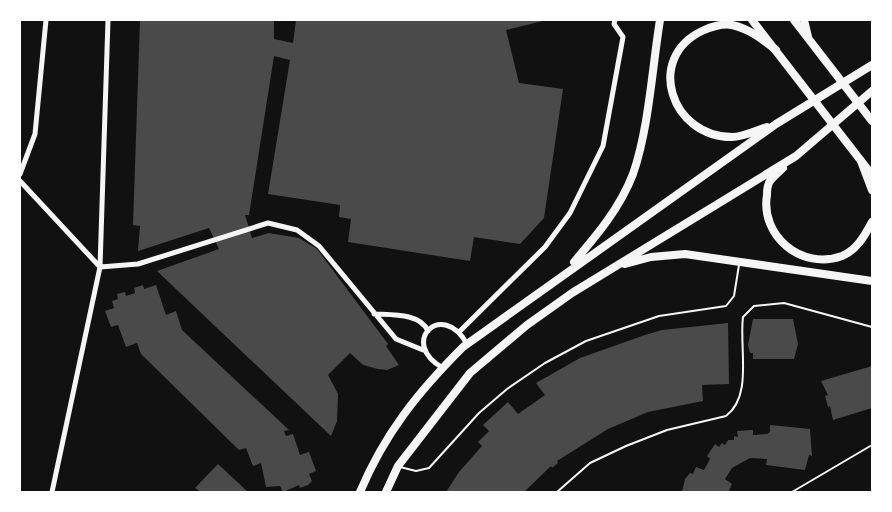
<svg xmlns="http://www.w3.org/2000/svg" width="892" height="512" viewBox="0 0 892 512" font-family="Roboto,sans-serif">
<rect width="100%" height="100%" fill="#111"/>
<!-- building -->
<path fill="#4a4a4a" d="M140,20H274V39L293,43L296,20H547L506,30L519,83L563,89L544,218L520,244L474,237L470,261L348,242L351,219L339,217L340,205L268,194L290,60L274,56L249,215H245L252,238L269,233L299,238L317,249L388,344L386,346L399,365L387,370L378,369L363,365L350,353L328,375L338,394L337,421L331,436L157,271L219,249L209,228L138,251L140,226L133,225Z
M143,285L144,289L156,285L166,315L176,311L182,330L289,430L284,431L286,436L293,434L300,455L309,452L316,471L309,474L312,481L308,485L300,488L299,485L283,492L280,486L266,487L261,463L253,466L246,448L239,450L141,354L137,343L126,347L118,325L111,327L105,311L114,308L112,301L118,299L117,294L125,292L126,296L135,293L134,288Z
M753,319H793L798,344L794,359H753V353H750L748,345Z
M728,323L729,384L702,385L703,401L648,412L608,429L557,461L558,463L552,468L551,466L524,492H446L459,472L482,446L478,442L489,431L483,425L508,402L518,414L545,395L536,383L580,358L645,335L662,330Z
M872,366V408L833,420L830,406L828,407L825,396L828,395L821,381Z
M770,425L810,429L812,456L809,455L805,470L766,465L767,459L750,458L732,468L725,479L732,484L729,490L731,492H682L685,479L690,473L693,474L696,467L704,470L710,459L707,456L715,444L719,447L722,443L725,445L728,440H734V436L738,437L737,431L753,430V435L767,434L770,432Z
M218,464L248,492H201L195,488Z"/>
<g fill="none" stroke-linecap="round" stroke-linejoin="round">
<!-- service -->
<path stroke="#f5f5f5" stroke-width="2" d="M400,467L416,471L429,468L479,413L507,389L545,363L586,341L659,316L726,306L734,296L739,265
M557,492L590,463L626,446L667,430L726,416C753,396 739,348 743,317L754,306L784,303L872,327
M792,492L872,445"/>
<!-- minor -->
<path stroke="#f5f5f5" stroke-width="5" d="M20,174L35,134L46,20
M20,181L100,267L138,264L268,223L297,230L319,246L396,339L423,350
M374,314C392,315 420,313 428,331
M460,331L545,247L570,213L603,146L623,37L614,24L615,20
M443,368C398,343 442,299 467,344
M52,492L100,267L108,20"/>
<!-- secondary -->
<path stroke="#f5f5f5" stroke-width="8" d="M752,20L872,175
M794,20L872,121"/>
<!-- primary -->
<path stroke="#f5f5f5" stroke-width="8" d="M804,20L808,37
M767,127C757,130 743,137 732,137C671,137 645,58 702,31C710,27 723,23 732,25C750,29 762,39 776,50
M861,161L872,190
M783,168C779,172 773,177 770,181C767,185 767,191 767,195C760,235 801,271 842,256C857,250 865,235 872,222
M574,262C597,235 620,208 633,174C649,128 652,69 660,20
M625,264L651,257L685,254L872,281
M360,492C385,433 418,392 463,347L776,124L872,65
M386,492L398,466L470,373L527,325L572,293L796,156L872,91"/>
</g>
<!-- border -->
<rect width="892" height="512" fill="none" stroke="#ffffff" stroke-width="42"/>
</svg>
